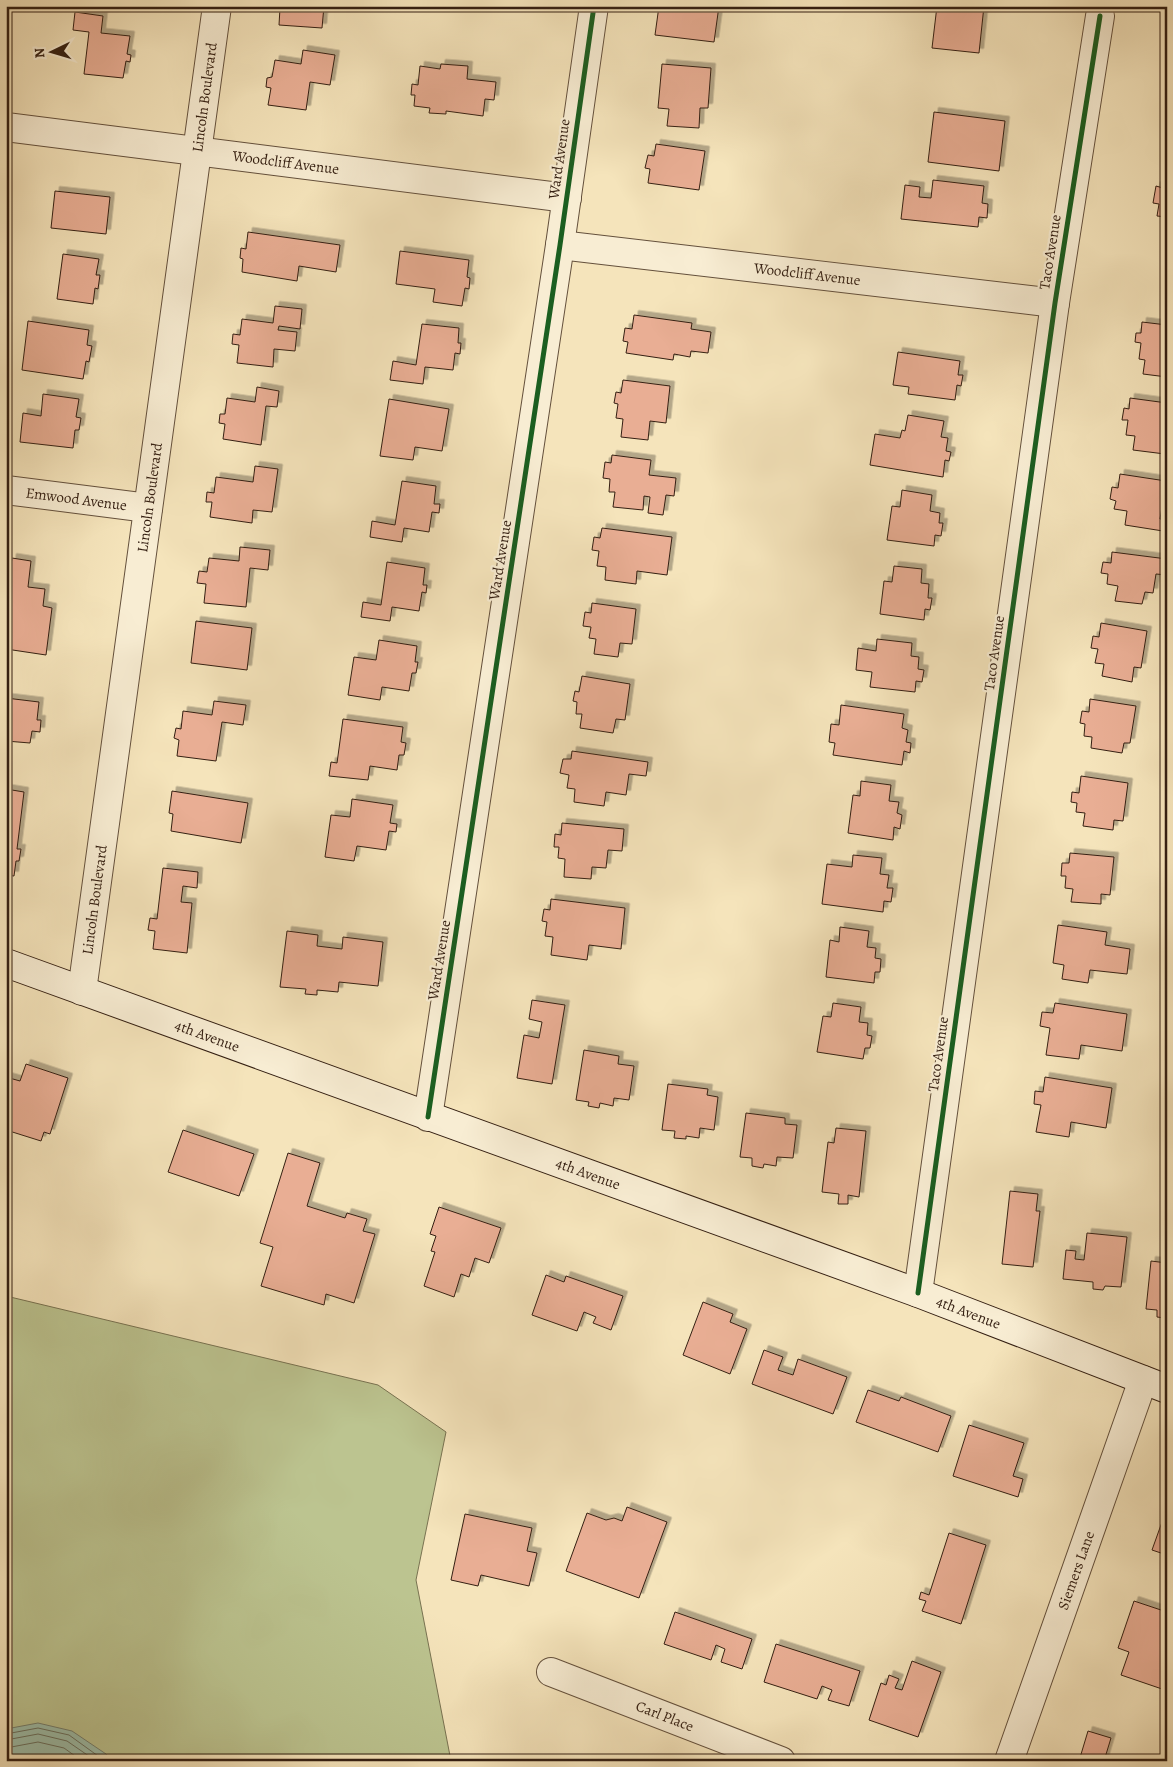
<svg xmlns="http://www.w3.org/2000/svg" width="1173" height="1767" viewBox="0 0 1173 1767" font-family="Alegreya,serif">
<defs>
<filter id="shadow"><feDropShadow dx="4.5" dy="-4.5" stdDeviation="0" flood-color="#0004"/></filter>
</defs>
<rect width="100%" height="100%" fill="#f5e4bb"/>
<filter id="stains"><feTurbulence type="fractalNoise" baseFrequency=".004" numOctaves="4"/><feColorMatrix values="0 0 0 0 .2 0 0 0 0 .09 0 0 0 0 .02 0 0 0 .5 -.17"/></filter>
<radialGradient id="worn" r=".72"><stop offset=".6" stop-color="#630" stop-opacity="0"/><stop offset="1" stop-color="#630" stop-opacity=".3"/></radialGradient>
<!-- green -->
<path fill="#bcc490" stroke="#787251" d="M6,1296L378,1385L446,1432L416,1580L451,1761H6Z"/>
<!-- water -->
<path fill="#9dbfab" stroke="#737f6e" d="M38,1723L72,1731L106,1754L112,1761H6V1729Z"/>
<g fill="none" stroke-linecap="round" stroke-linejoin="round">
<!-- shore -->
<path stroke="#686f5e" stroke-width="1" d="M6,1734L38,1728L69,1735L105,1761
M6,1740L38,1734L67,1741L96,1761
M6,1748L38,1742L64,1748L82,1761"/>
</g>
<!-- building -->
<path fill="#e9ae94" stroke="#341f12" filter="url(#shadow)" d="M275,6H324L322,28L279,25L280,8Z
M659,6H719L714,42L655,35Z
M937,6H984L979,53L932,48Z
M75,12L103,16L101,33L130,36L127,54L131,55L130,62L126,61L123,78L84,74L89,32L73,30Z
M303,50L335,55L330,85L310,82L306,110L268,105L271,88L266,87L267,78L272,77L275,60L301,64Z
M441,64L468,66L467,79L496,82L494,100L485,99L483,116L446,111V114L429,113L430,108L414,106L415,95H411L412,84L418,85L420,66L440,69Z
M662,64L711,68L708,108H700L699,128L667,126L669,109L658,108Z
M934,112L1005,121L999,171L928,162Z
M656,144L705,151L699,190L648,183L650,169L645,168L648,155L654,156Z
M1166,170L1167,171V217L1157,216L1159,204L1153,203L1156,186L1163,188Z
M933,180L984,186L982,203L988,204L987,218L979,217L978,227L901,219L905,185L920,187L919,197L931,198Z
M55,191L110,197L106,234L51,228Z
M248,232L340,245L336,272L299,266L297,281L242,272L243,259L240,258L241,248L246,249Z
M400,251L469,260L467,277L470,278L469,289L465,288L462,306L433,302L435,289L396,284Z
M63,254L99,259L96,275H100L98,289L95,288L93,304L57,299Z
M275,306L302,309L300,329L279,326L278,330L297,332L295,351L274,349L273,367L237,363L239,345L232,344L233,334L240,335L242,319L273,323Z
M634,315L692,323L691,329L711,332L708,353L691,351L690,357L674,354L673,360L626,353L628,342L623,341L625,328L632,329Z
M28,321L89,330L87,345L92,346L89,362L86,361L83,379L22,370Z
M1142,322L1167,325V377L1143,374L1145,360L1139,359L1141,343L1135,342L1136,333H1141Z
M422,324L459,328L458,343H461L460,354L455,353L453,370L425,367L423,384L390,380L393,361L416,365Z
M898,352L960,361L958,375H963L961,386L957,385L955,400L908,394L909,387L893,385Z
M623,380L670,386L666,423L650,421L648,440L621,437L623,419L616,418L618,404L614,403L616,392L621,393Z
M257,387L279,391L277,407L266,406L261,445L223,439L225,424L219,423L220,414H225L227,398L255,402Z
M43,394L79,399L76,417L81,418L79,430H75L73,448L20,442L23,413L41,416Z
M1130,398L1167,403L1165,454L1133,450L1135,436L1126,435L1128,420H1122L1124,408L1129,409Z
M389,399L449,409L442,451L415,447L413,460L380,456Z
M908,415L944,421L941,437L948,438L946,451L951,452L949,461L945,460L943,477L870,465L875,434L900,438L902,430L905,431Z
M612,455L651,460L649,475L676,478L674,496L666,495L663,515L648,513L650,497L644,496L643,510L613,507L615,492H609L610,479L603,478L605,462L611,463Z
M255,466L278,469L272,512L253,510L252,523L210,517L212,502H206L207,492L214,493L216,477L253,482Z
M1120,474L1166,481L1160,519H1164L1163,531L1125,525L1127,511L1114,509L1116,501L1110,499L1112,487L1118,488Z
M402,481L436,486L434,504H440L439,513L432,512L429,532L404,528L402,542L370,537L372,521L395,525Z
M902,490L932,495L930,511L940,513L939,523H943L941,536L935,535L934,546L887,540L892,506L900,507Z
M602,528L672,537L667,575L637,571L636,584L605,580L606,567L597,566L599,551L592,550L594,537L600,538Z
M240,547L270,550L268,570L250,568L246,607L204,603L206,584L197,583L199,571L207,572L209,558L239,561Z
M1112,552L1167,559V575L1156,574L1153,593L1145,592L1142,604L1115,601L1118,586L1107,584L1108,574L1101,573L1103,562L1111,563Z
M12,558L31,561L28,587L45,589L43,606L52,608L46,655L6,649V600Z
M387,562L425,568L423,585H427L426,593L422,592L419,611L392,607L390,621L361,617L363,602L381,605Z
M894,566L922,569L921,583L929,584L928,598H932L930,610L925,609L924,620L880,614L884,581L892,582Z
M592,603L636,609L632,644L620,643L618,657L594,654L596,639L589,638L591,627L583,626L585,612L591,613Z
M196,621L252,628L247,670L191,663Z
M1101,623L1147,631L1141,668L1134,667L1132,682L1102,676L1104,664L1095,663L1098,649L1091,648L1093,636L1099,637Z
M877,639L912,643L911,656L919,657L918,669L924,670L922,682L916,681L915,692L870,687L872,672L856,670L858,648L876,651Z
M379,640L417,646L415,662H418L416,673H412L409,691L382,687L380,700L348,695L354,657L376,660Z
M582,676L630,684L625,720L616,719L613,733L580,728L582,714H576L577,702L573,701L575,691L579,692Z
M6,698L39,702L37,720H41L40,732L32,731L30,743L6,741Z
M1090,699L1136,706L1130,743H1124L1122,753L1091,748L1092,737L1084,736L1085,724L1080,723L1082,711L1089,712Z
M214,701L246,705L243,725L222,722L216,761L177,756L179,740L174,738L176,728L181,729L183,711L212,715Z
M841,705L904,714L902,728L908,730L906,742L911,743L910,753L904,751L902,765L833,755L835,743L829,742L831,724L839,725Z
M343,719L403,727L401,742L406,743L404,755H399L397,770L370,766L368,780L329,776L331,762L337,763Z
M572,751L648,762L646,776L629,774L626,795L606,792L604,806L574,802L575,789L567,788L569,775L560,773L563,759H571Z
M1081,776L1128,783L1123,821L1114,820L1113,830L1083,826L1085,813L1076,812L1077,803L1071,802L1072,792L1079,793Z
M861,781L891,785L889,801L899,802L897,813L902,815L900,829L894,827L893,840L848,833L853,795L860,796Z
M6,789L24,792L17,849H21L19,861H16L14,876L6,875Z
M172,791L248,803L241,843L171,831L173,814L169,813Z
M352,799L393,805L390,823L397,824L396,832L389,831L386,850L357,846L354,861L325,857L331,815L350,817Z
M562,823L624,829L622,851L608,850L606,868L592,867L591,879L564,877L565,859L558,858L559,847H554L555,834L561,835Z
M1070,853L1114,857L1110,895L1101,894V904L1071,902L1073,889L1065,888L1066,876H1061L1062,863H1069Z
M853,855L882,858L880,874L889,875L887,888H893L891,902L884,901L883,912L822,904L827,864L852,867Z
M163,868L198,872L197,888L183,886L181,902L192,903L187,953L153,949L155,931L148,930L150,918L157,919Z
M551,899L625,908L621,949L589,945L587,960L551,955L553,937L545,936L547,922L542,921L544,909L550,910Z
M1058,925L1107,932L1105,945L1130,949L1127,974L1090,970L1088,983L1062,979L1064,965L1053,963Z
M840,927L869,931L867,947L876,948L875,958L881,959L880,972H875L874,983L826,977L830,940L839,942Z
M287,931L318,935L317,946L342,949L343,937L383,942L378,986L339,982L338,992L317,990V995L305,994L306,989L280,987Z
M532,1000L565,1005L552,1084L517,1078L524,1035L539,1038L542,1022L529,1019Z
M833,1003L861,1007L859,1022L868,1023L867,1035L872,1036L870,1048H865L863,1059L817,1052L823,1016L831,1017Z
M1055,1003L1127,1014L1122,1051L1081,1045L1079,1059L1046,1055L1050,1028L1040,1026L1042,1012L1053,1013Z
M584,1050L619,1056L618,1064L634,1066L629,1100L614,1098L613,1106L600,1103L599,1108L588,1106L589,1102L576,1100Z
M26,1064L68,1078L50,1134L44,1132L41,1141L6,1130V1077L20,1081Z
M1045,1077L1112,1088L1106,1128L1071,1122L1069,1137L1036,1132L1041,1105L1034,1104L1035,1091L1043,1092Z
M668,1084L708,1089L707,1095L718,1097L714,1130L700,1128L699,1138L686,1136V1139L674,1138L675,1131L662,1130Z
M746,1113L785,1118V1124L797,1125L793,1158L777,1157L776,1166L764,1164L763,1168L752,1166V1158L740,1157Z
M836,1128L866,1131L859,1197L848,1195V1204H838L839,1194L822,1192L828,1142L834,1143Z
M183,1130L254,1154L239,1196L168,1172Z
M288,1153L320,1163L307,1206L345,1218L347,1213L367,1219L363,1231L375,1234L354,1303L326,1294L324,1305L261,1286L273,1247L260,1243Z
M1010,1191L1038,1194L1036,1211H1040L1033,1267L1002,1264Z
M439,1207L501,1228L489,1263L475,1258L469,1277L461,1274L454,1297L424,1286L435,1252L431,1251L436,1236L430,1234Z
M1087,1233L1127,1237L1121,1287L1105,1286L1103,1290L1093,1289V1282L1063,1279L1066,1250L1076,1251L1075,1259L1084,1260Z
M1151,1261L1167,1263V1312L1165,1318L1157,1317V1310L1146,1309Z
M546,1275L564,1282L566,1276L623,1296L611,1330L593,1323L596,1317L584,1312L577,1331L532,1315Z
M703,1302L733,1314L730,1322L747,1329L730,1374L683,1355Z
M764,1350L783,1357L778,1370L793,1375L798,1359L847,1377L833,1414L752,1384Z
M868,1390L899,1401L901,1397L951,1416L938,1452L856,1422Z
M969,1425L1024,1443L1013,1476L1023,1479L1018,1497L953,1476Z
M627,1507L667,1522L639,1598L566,1571L587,1513L606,1520L614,1518L622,1521Z
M1167,1508V1555L1152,1550Z
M465,1514L532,1528L527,1551L537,1553L529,1586L481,1575L478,1586L451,1580Z
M949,1533L986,1545L961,1624L922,1611L926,1601L919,1599L921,1592L929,1595Z
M1134,1601L1167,1612V1685L1165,1690L1121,1675L1129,1652L1118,1648Z
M675,1612L752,1639L742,1669L721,1662L725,1649L716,1645L711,1660L664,1644Z
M776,1644L860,1671L849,1706L828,1700L832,1690L822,1686L817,1699L764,1682Z
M912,1661L941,1672L918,1737L869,1720L881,1683L886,1685L889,1675L899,1679L895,1688L902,1690Z
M1088,1731L1111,1738L1104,1761H1079Z"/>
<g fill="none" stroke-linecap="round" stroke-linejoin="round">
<defs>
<g id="minor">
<path id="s1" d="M6,127L567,198"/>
<path id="s2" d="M560,245L1055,303"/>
<path id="s3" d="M6,490L148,508"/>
<path id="s4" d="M82,991L217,6"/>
<path d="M428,1117L560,245L594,6"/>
<path d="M918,1293L1055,303L1100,16"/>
<path id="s5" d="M551,1672L781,1761"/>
<path id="s6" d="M1009,1761L1143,1380"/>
</g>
<g id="secondary">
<path id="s7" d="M6,963L918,1293L1167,1389"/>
</g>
</defs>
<!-- minor casing -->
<use href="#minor" stroke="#64503c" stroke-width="30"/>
<!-- secondary casing -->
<use href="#secondary" stroke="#341f12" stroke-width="30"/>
<!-- minor -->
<use href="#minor" stroke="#f8edd3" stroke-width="28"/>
<!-- secondary -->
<use href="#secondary" stroke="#f8edd3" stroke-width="28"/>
<defs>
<path id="cycleway" d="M428,1117L560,245L594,6
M918,1293L1055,303L1100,16"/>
</defs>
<!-- cycleway casing -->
<use href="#cycleway" stroke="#f8edd3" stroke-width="8"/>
<!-- cycleway -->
<use href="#cycleway" stroke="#1b5e20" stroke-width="5"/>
</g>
<g text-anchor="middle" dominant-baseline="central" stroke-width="4.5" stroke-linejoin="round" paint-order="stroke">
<!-- street labels -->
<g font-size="15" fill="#341f12" stroke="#f8edd3">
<text stroke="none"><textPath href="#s4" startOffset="902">Lincoln Boulevard</textPath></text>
<text transform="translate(559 159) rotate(-82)">Ward Avenue</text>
<text stroke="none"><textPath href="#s1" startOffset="282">Woodcliff Avenue</textPath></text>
<text transform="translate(1050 252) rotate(-81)">Taco Avenue</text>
<text stroke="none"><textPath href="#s2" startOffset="249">Woodcliff Avenue</textPath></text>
<text stroke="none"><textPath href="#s4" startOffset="498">Lincoln Boulevard</textPath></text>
<text stroke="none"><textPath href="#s3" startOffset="71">Emwood Avenue</textPath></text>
<text transform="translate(500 560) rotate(-81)">Ward Avenue</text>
<text transform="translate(994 653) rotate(-82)">Taco Avenue</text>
<text stroke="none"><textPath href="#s4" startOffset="92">Lincoln Boulevard</textPath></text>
<text transform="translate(439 960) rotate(-81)">Ward Avenue</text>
<text stroke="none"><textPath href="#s7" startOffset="214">4th Avenue</textPath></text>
<text transform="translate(938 1054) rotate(-82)">Taco Avenue</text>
<text stroke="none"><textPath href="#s7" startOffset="619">4th Avenue</textPath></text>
<text stroke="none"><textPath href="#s7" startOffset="1024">4th Avenue</textPath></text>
<text stroke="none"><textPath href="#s6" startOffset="202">Siemers Lane</textPath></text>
<text stroke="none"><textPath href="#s5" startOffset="122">Carl Place</textPath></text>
</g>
</g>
<!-- margin -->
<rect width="1173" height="1767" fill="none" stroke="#f5e4bb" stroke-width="25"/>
<rect x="8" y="8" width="1158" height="1752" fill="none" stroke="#341f12" stroke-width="2.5"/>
<rect x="12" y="12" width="1148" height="1742" fill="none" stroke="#341f12"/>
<!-- north arrow -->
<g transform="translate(52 52) rotate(265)" stroke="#f8edd3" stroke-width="4" paint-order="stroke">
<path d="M0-4L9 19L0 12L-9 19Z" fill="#341f12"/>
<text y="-8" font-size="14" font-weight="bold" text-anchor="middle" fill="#341f12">N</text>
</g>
<rect width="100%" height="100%" filter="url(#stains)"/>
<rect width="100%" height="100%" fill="url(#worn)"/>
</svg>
